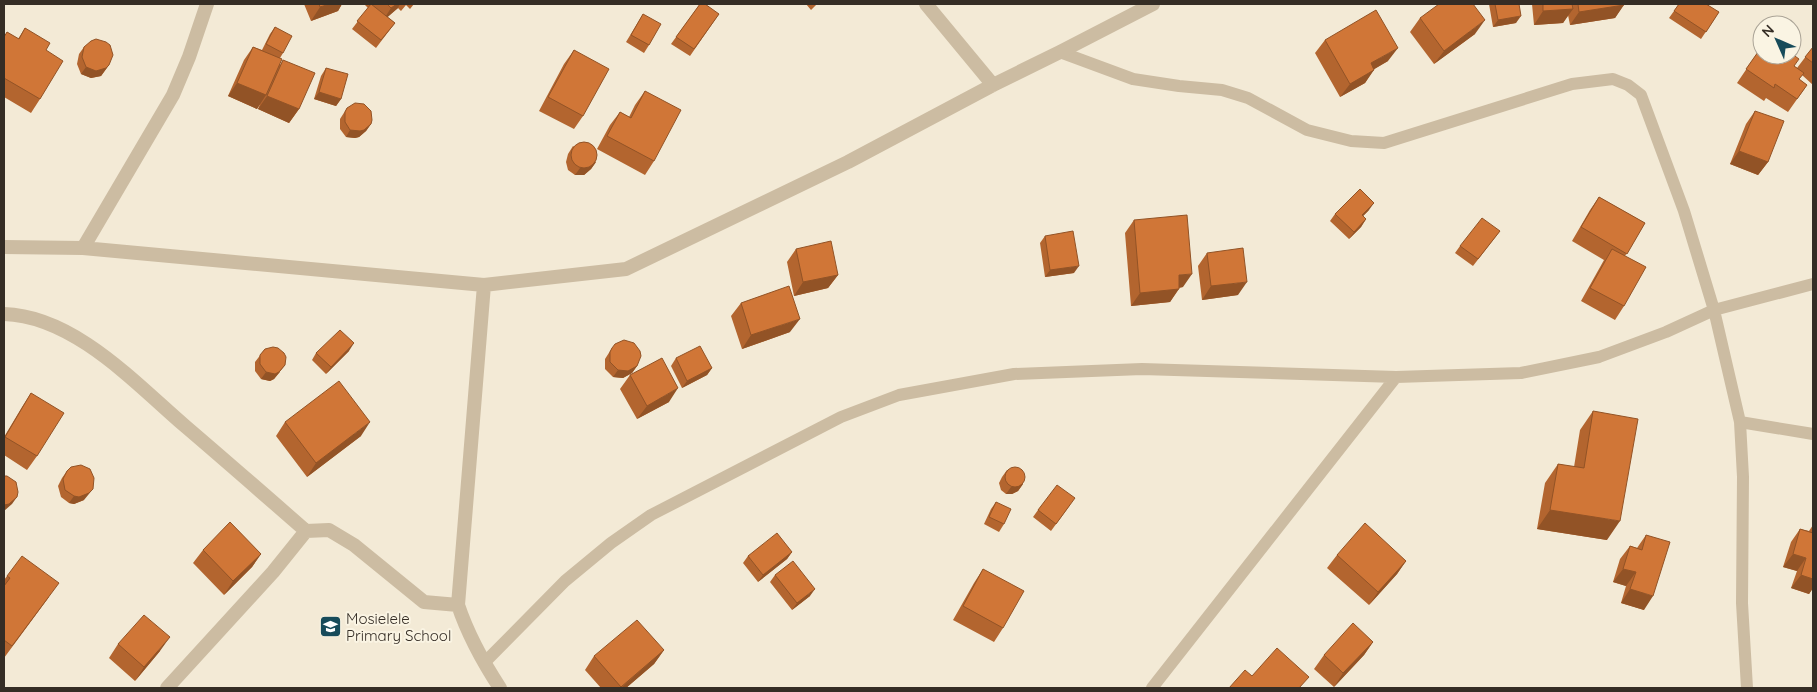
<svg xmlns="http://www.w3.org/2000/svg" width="1817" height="692" viewBox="0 0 1817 692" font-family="Quicksand,sans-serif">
<rect width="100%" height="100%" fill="#f3ead6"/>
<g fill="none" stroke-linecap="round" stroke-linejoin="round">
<!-- service -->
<path stroke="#ccbca2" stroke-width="12" d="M1060,52L1133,79L1179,86L1222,90L1248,98L1307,130L1351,141L1384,143L1572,84L1613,79L1628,85L1641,95L1684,211L1714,310L1740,422L1743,477L1742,603L1747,688
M1740,422L1813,434
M484,663L565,581L611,543L651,515L841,417L899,395L1014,374L1142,369L1396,377L1521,373L1599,357L1666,332L1714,310L1813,284
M1152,688L1396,377"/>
<!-- minor -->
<path stroke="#ccbca2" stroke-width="14" d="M926,4L993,85
M4,247L83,248L484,285L626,269L848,162L993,85L1060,52L1153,4
M83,248L173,95L189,57L207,4
M484,285L458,605C468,635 483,662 500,688
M4,314C74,316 135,383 185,426C226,461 266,496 306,531L329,530L354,545L424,602L458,605
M167,688L273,572L306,531"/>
</g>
<!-- wall -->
<path fill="#b3652f" d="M304,4H342L338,11L311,21Z
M364,4H414L410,9L406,5L401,11L398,8L387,17L395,23L376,48L352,29L368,8Z
M700,4L719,14L690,56L671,44Z
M806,4H817L811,10Z
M1489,4H1519L1516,23L1493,27Z
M1532,4H1624L1615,18L1570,25L1568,15L1563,23L1534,25Z
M1679,4L1719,12L1701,39L1669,18Z
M643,14L649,45L644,53L626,42Z
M1420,18L1475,34L1434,64L1410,32Z
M275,27L283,53L280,58V65L283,60L299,109L289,123L258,109L260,104L257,109L228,96L244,60L253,47L262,50L270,34Z
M25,28L46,50L40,99L31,113L4,97V37L7,32L18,39Z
M1325,40L1388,61L1374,69L1365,83L1340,97L1315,53Z
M84,47L109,65L101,76L91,78L81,74L77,64L79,54Z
M1813,47V85L1802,75L1799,79L1807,85L1788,112L1766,98L1764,101L1737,83L1758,52L1762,55H1792L1794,66L1797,68Z
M574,50L583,116L574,129L539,111L564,64Z
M326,68L341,99L336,106L314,99L321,76Z
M645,91L654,161L645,175L597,149L610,125L620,112L629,117L635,105Z
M347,108L371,124L366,131L359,137L355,138L346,137L340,129V119Z
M1755,111L1768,162L1758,175L1730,164L1746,124Z
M573,146L596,162L591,169L584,175H575L568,170L566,162L568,154Z
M1599,197L1645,223L1625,256L1624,306L1615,320L1581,301L1604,260L1572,241L1590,210Z
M1369,210L1363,216L1366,219L1361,227L1349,239L1330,221L1335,214Z
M1134,220L1183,287L1179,288L1170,302L1131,306L1125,233Z
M1500,231L1473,266L1455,253L1460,246Z
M1045,236L1074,273L1045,277L1040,243Z
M796,249L838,275L828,288L794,296L787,262Z
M1207,253L1238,295L1202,300L1198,266Z
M741,303L790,332L742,349L731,316Z
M612,348L637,366L632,373L623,378L613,377L605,369V359Z
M265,349L280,372L274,379L270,381L261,379L255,371V362Z
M349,351L326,374L312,360L316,353Z
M676,358L712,368L707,375L682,388L671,366Z
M630,375L669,402L637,419L620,389Z
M31,393L37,456L27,470L4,455V437L22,407Z
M1593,411L1607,540L1537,529L1545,483L1558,464L1574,467L1580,430Z
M285,422L361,436L307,477L276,436Z
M1007,470L1023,484L1018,491L1012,494H1006L1001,490L999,483L1002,477Z
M67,471L84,500L74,504L69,503L61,497L58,486L62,478Z
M996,502L1004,524L999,532L984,524L991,509Z
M1070,505L1051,531L1033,517L1038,510Z
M1813,525V588L1809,594L1791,588L1797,571L1783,567L1791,542L1800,529L1809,531Z
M1646,535L1644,610L1621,603L1626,586L1613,582L1620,559L1630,546L1637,548Z
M203,550L261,554L252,567L224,595L193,563Z
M792,552L787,559L758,582L743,563L748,556Z
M1337,555L1406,561L1397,574L1369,605L1327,568Z
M983,569L1003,628L994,642L953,620L974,583Z
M775,575L810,596L792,610L770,582Z
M7,576L49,597L4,658V580Z
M1373,642L1364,655L1334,687L1314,669L1324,655Z
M118,644L160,651L135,681L109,658Z
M664,650L654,664L626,688H601L585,670L594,656Z"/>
<!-- shaded-wall -->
<path fill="#925326" d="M330,4H342L338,11L311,21L320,7Z
M397,4H400L398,8L382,22L391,8Z
M1624,5L1615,18L1570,25L1579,12Z
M1573,9L1563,23L1534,25L1543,11Z
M1521,16L1516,23L1493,27L1498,20Z
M1485,20L1475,34L1434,64L1444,51Z
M1398,48L1388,61L1361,77L1371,63Z
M109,65L101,76L91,78L81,74L86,67Z
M1374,70L1365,83L1340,97L1350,84Z
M237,83L266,95L257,109L228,96Z
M319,92L341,99L336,106L314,99Z
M267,96L299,109L289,123L258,109Z
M371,124L366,131L359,137L355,138L346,137L350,130Z
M1739,151L1768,162L1758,175L1730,164Z
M596,162L591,169L584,175H575L580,168Z
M1374,203L1369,210L1357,222L1362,215Z
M1366,219L1361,227L1349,239L1354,232Z
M1079,266L1074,273L1045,277L1050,270Z
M1192,274L1183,287L1169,289L1179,275Z
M838,275L828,288L794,296L803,282Z
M1247,282L1238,295L1202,300L1211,286Z
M1179,289L1170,302L1131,306L1140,293Z
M800,319L790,332L742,349L751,335Z
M354,343L349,351L326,374L331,367Z
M285,365L274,379L270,381L261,379L266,372Z
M637,366L632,373L623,378L613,377L618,370Z
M712,368L707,375L682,388L687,381Z
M678,388L669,402L637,419L647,406Z
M370,422L361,436L307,477L316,463Z
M1023,484L1018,491L1012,494H1006L1011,487Z
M93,489L84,500L74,504L69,503L74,496Z
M17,497L12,504L4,511V505Z
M1550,510L1620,521L1607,540L1537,529Z
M792,552L787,559L758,582L763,575Z
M261,554L252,567L224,595L233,581Z
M1793,554L1806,558L1797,571L1783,567Z
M1406,561L1397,574L1369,605L1378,592Z
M1623,569L1636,572L1626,586L1613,582Z
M1801,575L1813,579V588L1809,594L1791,588Z
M815,589L810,596L792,610L797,603Z
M1630,589L1653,596L1644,610L1621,603Z
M170,637L160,651L135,681L144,667Z
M1373,642L1364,655L1334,687L1343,673Z
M664,650L654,664L626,688H621Z"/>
<!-- building -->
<path fill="#d07637" stroke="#925326" d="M319,4H330L320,7Z
M371,4L395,23L381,40L357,21Z
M387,4H397L391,8Z
M700,4H705L719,14L694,49L676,37Z
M1439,4H1473L1485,20L1444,51L1420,18Z
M1495,4H1519L1521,16L1498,20Z
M1543,4H1572L1573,9L1543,11Z
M1578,4H1624V5L1579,12Z
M1679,4H1706L1719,12L1706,32L1674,11Z
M1376,10L1398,48L1371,63L1374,70L1350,84L1325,40Z
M643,14L661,24L649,45L631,35Z
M275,27L292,36L283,53L266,44Z
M25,28L50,43L46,50L63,61L40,99L4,78V37L7,32L19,39Z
M96,39L106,42L110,45L113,55L109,65L106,68L96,71L86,67L82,57L84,47L91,41Z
M253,47L282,59L266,95L237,83Z
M1813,47V63L1805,57Z
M574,50L609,69L583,116L548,97Z
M1758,52L1762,54V55L1764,56L1792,55V54L1799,59L1794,66L1804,73L1799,79L1807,85L1797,99L1775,84L1774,88L1746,69Z
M283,60L315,73L299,109L267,96Z
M326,68L348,74L341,99L319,92Z
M645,91L681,110L654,161L607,136L620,112L631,118Z
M355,103L364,104L371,111L372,120L371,124L364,130L360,131L350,130L345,122V112L347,108Z
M1755,111L1784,121L1768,162L1739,151Z
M571 155a13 13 0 1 1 26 0a13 13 0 1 1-26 0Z
M1360,189L1374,203L1362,215L1366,219L1354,232L1335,214Z
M1599,197L1645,223L1627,254L1581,227Z
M1187,215L1192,274L1179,275V289L1140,293L1134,220Z
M1482,218L1500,231L1478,259L1460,246Z
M1073,231L1079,266L1050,270L1045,236Z
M831,241L838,275L803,282L796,249Z
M1243,248L1247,282L1211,286L1207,253Z
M1612,249L1646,267L1624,306L1590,288Z
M789,286L800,319L751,335L741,303Z
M340,330L354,343L331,367L316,353Z
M624,340L634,343L640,351L641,356L637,366L628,371L618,370L610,362V352L612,348L615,344Z
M700,346L712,368L687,381L676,358Z
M273,347L278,348L284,353L286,357L285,365L279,372L275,374L266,372L260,364V355L265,349Z
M662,358L678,388L647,406L630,375Z
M339,381L370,422L316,463L285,422Z
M31,393L64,413L37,456L5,437Z
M1593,411L1638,419L1620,521L1550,510L1558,464L1584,468Z
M81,465L90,469L94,478L93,489L89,493L79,497L74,496L65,490L63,479L67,471L71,467Z
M1005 477a10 10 0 1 1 20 0a10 10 0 1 1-20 0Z
M4,476H7L16,482L18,492L17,497L9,504L4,505Z
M1057,485L1075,498L1056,524L1038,510Z
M996,502L1011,509L1004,524L989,517Z
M230,522L261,554L233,581L203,550Z
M1365,523L1406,561L1378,592L1337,555Z
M1800,529L1813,533V579L1801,575L1806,558L1793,554Z
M777,533L792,552L763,575L748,556Z
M1646,535L1670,542L1653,596L1630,589L1636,572L1623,569L1630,546L1642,550Z
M22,556L59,583L12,646L4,640V586L10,578L7,576Z
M793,561L815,589L797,603L775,575Z
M983,569L1024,591L1003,628L963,606Z
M144,615L170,637L144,667L118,644Z
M637,620L664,650L621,687L594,656Z
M1353,623L1373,642L1343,673L1324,655Z
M1277,648L1309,677L1299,688H1229L1245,670L1252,676Z"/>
<!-- icons -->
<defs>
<symbol id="school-square" viewBox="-11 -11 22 22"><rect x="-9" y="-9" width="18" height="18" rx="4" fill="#174b5a" stroke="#faf4e3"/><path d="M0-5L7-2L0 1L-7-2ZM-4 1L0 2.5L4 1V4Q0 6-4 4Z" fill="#fff"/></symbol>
</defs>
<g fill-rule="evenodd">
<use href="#school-square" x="318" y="614" width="25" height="25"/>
</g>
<g text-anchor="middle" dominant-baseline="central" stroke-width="4" stroke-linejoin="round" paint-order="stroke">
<!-- poi labels -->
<g font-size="15" fill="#352d25" stroke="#faf4e3" text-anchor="start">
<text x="346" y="618">Mosielele<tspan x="346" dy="17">Primary School</tspan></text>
</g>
</g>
<!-- border -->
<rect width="1817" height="692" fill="none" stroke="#352d25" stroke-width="10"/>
<!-- north arrow -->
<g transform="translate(1777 40) rotate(315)"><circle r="24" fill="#faf4e3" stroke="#aba497"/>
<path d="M0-4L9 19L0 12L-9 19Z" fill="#174b5a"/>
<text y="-8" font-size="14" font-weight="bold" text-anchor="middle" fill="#352d25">N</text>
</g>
</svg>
